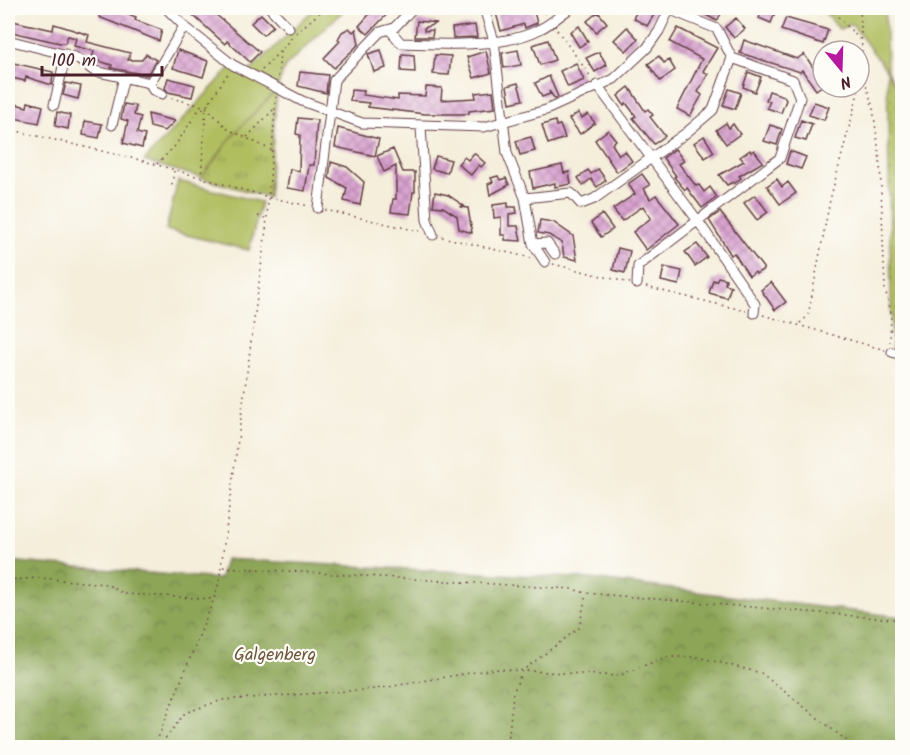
<svg xmlns="http://www.w3.org/2000/svg" width="910" height="755" viewBox="0 0 910 755" font-family="Kalam,sans-serif">
<defs>
<pattern id="forest-crowns" width="20" height="18" patternUnits="userSpaceOnUse" patternTransform="scale(1.5)"><rect width="20" height="18" fill="#8ca557"/><path d="M2 6a3 3 0 1 1 6 0M12 15a3 3 0 1 1 6 0" fill="none" stroke="#748648"/></pattern>
<pattern id="park-tufts" width="24" height="20" patternUnits="userSpaceOnUse" patternTransform="scale(1.5)"><rect width="24" height="20" fill="#b0be61"/><path d="M3 7l-1-3M5 7V3M7 7l1-3M15 17l-1-3M17 17v-4M19 17l1-3" fill="none" stroke="#919a50"/></pattern>
<pattern id="garden-dots" width="8" height="8" patternUnits="userSpaceOnUse" patternTransform="scale(1.5)"><rect width="8" height="8" fill="#b0be61"/><path d="M2 2h.1M6 6h.1" fill="none" stroke="#919a50" stroke-width="1.8" stroke-linecap="round"/></pattern>
<pattern id="building-cross-hatch" width="8" height="8" patternUnits="userSpaceOnUse" patternTransform="scale(1.5)"><rect width="8" height="8" fill="#daa4d1"/><path d="M0 0l8 8M0 8l8-8" fill="none" stroke="#b385aa"/></pattern>
</defs>
<rect width="100%" height="100%" fill="#fdfcf7"/>
<filter id="ink" filterUnits="userSpaceOnUse"><feTurbulence type="fractalNoise" baseFrequency=".0167" numOctaves="2"/><feDisplacementMap in="SourceGraphic" scale="12" xChannelSelector="R" yChannelSelector="G"/><feConvolveMatrix kernelMatrix="1 2 1 2 8 2 1 2 1" color-interpolation-filters="sRGB"/></filter>
<filter id="wash" filterUnits="userSpaceOnUse"><feTurbulence type="fractalNoise" baseFrequency=".008" numOctaves="4" result="noise"/><feDisplacementMap in="SourceGraphic" scale="24" xChannelSelector="R" yChannelSelector="G"/><feGaussianBlur stdDeviation="1.35" result="paint"/><feColorMatrix in="noise" values="0 0 0 0 0 0 0 0 0 0 0 0 0 0 0 0 0 1.4 0 .05"/><feComposite in="paint" operator="in"/></filter>
<g filter="url(#wash)">
<rect width="100%" height="100%" fill="#f5eedb"/>
<!-- grass -->
<path fill="#b0be61" stroke="#7d6e46" stroke-width="1.5" d="M315,8H346L285,67L277,89L268,197L144,161L233,65L247,74Z
M821,8H885L887,71L852,24L839,29Z
M178,181L261,202L249,250L166,230Z"/>
<!-- forest -->
<path fill="url(#forest-crowns)" stroke="#6b6241" stroke-width="1.5" d="M225,559L592,579L902,617V747H8V561L220,579Z"/>
<!-- park -->
<path fill="url(#park-tufts)" stroke="#7d6e46" stroke-width="1.5" d="M277,89L268,197L201,178L234,134Z"/>
<!-- garden -->
<path fill="url(#garden-dots)" stroke="#7d6e46" stroke-width="1.5" d="M887,71L902,95V355L892,352Z"/>
<g id="blocks">
<!-- building -->
<path fill="url(#building-cross-hatch)" d="M102,8H116V10L136,17L135,20L162,30L159,41L99,17Z
M185,8H208L260,52L250,62L227,41L225,44Z
M375,8H393L368,34L359,26Z
M511,8L513,12L533,8L537,23L525,28L524,24L501,31L496,13Z
M639,8L657,10L647,26L633,18Z
M693,8H724L717,21Z
M763,8H777L771,23L759,18Z
M598,12L607,23L596,32L587,21Z
M261,14L273,26L263,35L251,23Z
M736,18L745,29L734,38L725,27Z
M786,18L828,30L823,44L781,30Z
M8,20L53,30L54,24L64,27L89,35L87,42L130,53L128,60H142L146,54L156,60L147,75L111,68L112,65L92,59L94,51L74,46L76,38L68,36L65,43H60L20,34L8,31Z
M417,21L437,23L424,28V31L433,30L432,37H415Z
M475,25L477,37L453,38L452,28Z
M579,26L588,41L579,47L570,32Z
M627,27L638,39L626,51L614,40Z
M349,28L353,32L356,29L359,44L334,68L324,58L340,41L338,39L342,32Z
M678,28L717,48L703,71L708,74L698,92L702,95L690,116L677,109L702,59L670,42Z
M548,40L555,60L540,65L533,45Z
M744,40L797,59L804,54L814,69L819,73L823,70V85L816,90L802,70L800,72L740,53Z
M178,50L208,61L203,77L173,68Z
M381,50L386,68L374,72L368,54Z
M518,50L521,65L504,68L502,53Z
M486,51L491,73L474,78L467,57Z
M599,52L607,65L595,72L586,58Z
M402,54L414,55L415,72L401,71Z
M435,55L451,56L449,75L433,74Z
M659,56L664,63L669,60L675,70L660,81L648,64Z
M9,62L53,72L52,85L26,77L25,81L8,77Z
M576,63L584,80L568,87L560,71Z
M300,72L328,75L326,93L298,86Z
M748,72L761,77L755,92L743,87Z
M549,76L558,97L555,99L549,91L550,94L542,97L535,83Z
M168,78L195,85L192,97L168,92L165,88Z
M66,83L81,86L78,99L63,95Z
M518,83L523,100L510,103L507,86Z
M426,87L442,88L441,100L476,98L475,93L493,91L495,108L469,111V114H425L368,107L369,103L350,101L351,90L364,91L363,95L398,100V95L425,96Z
M629,87L645,111L648,109L653,115L650,117L665,136L654,144L633,118L636,116L626,103L624,105L618,96Z
M729,89L741,93L735,109L723,105Z
M769,91L784,96L786,100L781,113L767,108L770,101L766,100Z
M8,102L27,107L28,102L43,106L39,123L8,117Z
M814,102L829,107L824,120L809,115Z
M124,104L136,106L134,115L141,117L137,133L145,135L142,148L123,143L128,121L121,119Z
M57,112L70,115L68,129L55,126Z
M578,113L582,118L588,114L595,123L580,134L569,119Z
M148,114L175,121L165,131L150,127Z
M298,118L317,120L314,165H309L305,191L287,188L290,169L299,171L300,135L296,134Z
M801,120L812,124L806,141L795,138Z
M85,121L102,124L99,138L83,135Z
M555,121L556,126L560,125L565,138L548,144L542,125Z
M726,123L729,128L733,124L740,134L726,144L716,130Z
M770,125L782,129L777,145L764,141Z
M338,128L379,139L375,156L335,147Z
M608,130L616,140L612,144L619,155L625,151L632,161L617,172L595,140Z
M704,136L714,152L705,158L694,143Z
M531,137L535,151L520,155L516,141Z
M393,149L403,172H415V192H413L410,214L391,212L393,199H396V166L384,172L377,156Z
M675,149L684,161L679,164L696,186L699,185L704,192L710,187L717,197L702,208L687,188L685,190L674,177L676,176L663,158Z
M750,150L751,152L754,150L763,162L739,176L741,178L734,184L733,182L727,185L719,175L744,161L740,157Z
M790,151L806,157L801,169L786,164Z
M474,153L485,163L481,167L479,165L471,175L458,164L464,157L468,160Z
M436,156L451,160L447,173L432,169Z
M331,162L347,167L364,182L360,205L344,201L347,188L329,178Z
M562,165L564,173L569,172L571,184L555,187V183L533,188L530,172Z
M598,169L606,180L597,187L591,179L583,185L578,178L588,170L591,174Z
M642,174L650,185L644,189L650,199L656,195L679,224L646,250L633,232L651,218L643,206L622,221L613,209L635,194L628,184Z
M498,176L500,180L506,178L509,185L490,195L488,184L493,182L491,178Z
M777,179L782,187L788,182L796,193L780,204L767,186Z
M435,192L448,195L464,206L460,207L468,208L472,233L459,229L457,216L443,207L433,206Z
M755,195L768,212L757,220L744,203Z
M508,203V207H516L517,213L509,214V226H518L521,241L505,240V235H501V217L494,218L493,205Z
M720,212L764,269L756,274L755,272L749,276L734,253L731,255L709,220Z
M602,214L613,229L601,237L591,223Z
M540,220L553,222L573,236L577,260L564,257L562,243L549,235L538,233Z
M697,244L707,257L695,266L685,252Z
M618,248L630,251L625,273L613,270Z
M664,267L682,271L679,285L661,281Z
M718,277L726,279L725,284L731,286L727,298L709,293L713,280L716,281Z
M771,282L786,302L775,310L761,290Z"/>
</g>
</g>
<g filter="url(#ink)">
<use href="#blocks" fill-opacity="0" stroke="#643e45" stroke-width="1.5"/>
<g fill="none" stroke-linecap="round" stroke-linejoin="round">
<defs>
<path id="minor" d="M166,8L184,26L233,65L302,101L362,123L484,127L546,110L614,79L647,48L659,31L670,8
M270,8L289,28
M484,8L494,41L507,153L525,198L533,244L545,262
M390,30L401,43C442,44 503,49 540,29C551,24 561,14 571,8
M8,40L75,57L94,71L150,83L184,26
M150,83L153,90L162,94
M597,85L698,221L755,304L754,313
M54,105L66,54
M112,125L124,77
M421,127L427,220L433,235
M525,198L571,193L581,204L594,199L686,133L713,110L732,58L717,29L666,8
M318,208L334,80L380,32L394,28L413,8
M533,244L547,243L555,254
M637,284L638,266L780,158L800,98L793,80L732,58
M892,352L902,355"/>
</defs>
<!-- minor casing -->
<use href="#minor" stroke="#643e45" stroke-width="11"/>
<!-- path -->
<path stroke="#643e45" stroke-width="1.5" stroke-dasharray="1.5 4.5" stroke-linecap="butt" d="M540,8L547,16
M830,8L862,42
M860,8L863,74L873,108L880,161L885,289L891,313L890,342
M557,30L591,77
M296,33L325,8
M262,70L279,52
M278,77L280,51L293,36
M171,98L206,107L228,129L271,150
M8,129L144,161L268,197L309,206
M247,137L275,108
M157,164L175,146L198,111L206,107L229,72
M174,171L172,184L176,187
M201,178L206,108
M325,210L423,232
M258,216L265,218
M442,237L531,258
M553,264L630,283
M646,287L746,311
M763,315L885,350
M800,323L808,316L830,200L863,74
M223,567L572,589L586,593L902,620
M8,580L39,578L106,584L125,594L214,599
M154,748L214,599L219,582L266,230L276,97
M158,748L185,713L222,700L376,689L494,669L618,676L666,657H698L761,673L856,748
M510,748L508,743L513,693L522,671L579,628L586,595"/>
<!-- minor -->
<use href="#minor" stroke="#fff" stroke-width="9"/>
</g>
</g>
<g text-anchor="middle" dominant-baseline="central" stroke-width="4.5" stroke-linejoin="round" paint-order="stroke">
<!-- park labels -->
<g font-size="18" fill="#6e573e" stroke="#fdfcf7">
<text x="275" y="655">Galgenberg</text>
</g>
</g>
<!-- margin -->
<rect width="910" height="755" fill="none" stroke="#fdfcf7" stroke-width="30"/>
<!-- north arrow -->
<g transform="translate(841 69) rotate(161)"><circle r="28" fill="#fdfcf7" stroke="#b5a4a5" stroke-width="1.5"/>
<path d="M0-4.5L10 22L0 15L-10 22Z" fill="#b5179e"/>
<text y="-9" font-size="16" font-weight="bold" text-anchor="middle" fill="#4a1f2b">N</text>
</g>
<!-- scale -->
<path d="M42 66v9h120v-9" fill="none" stroke="#4a1f2b" stroke-width="3"/>
<text x="51" y="66" font-size="18" fill="#4a1f2b" stroke="#fdfcf7" stroke-width="4.5" paint-order="stroke">100 m</text>
</svg>
